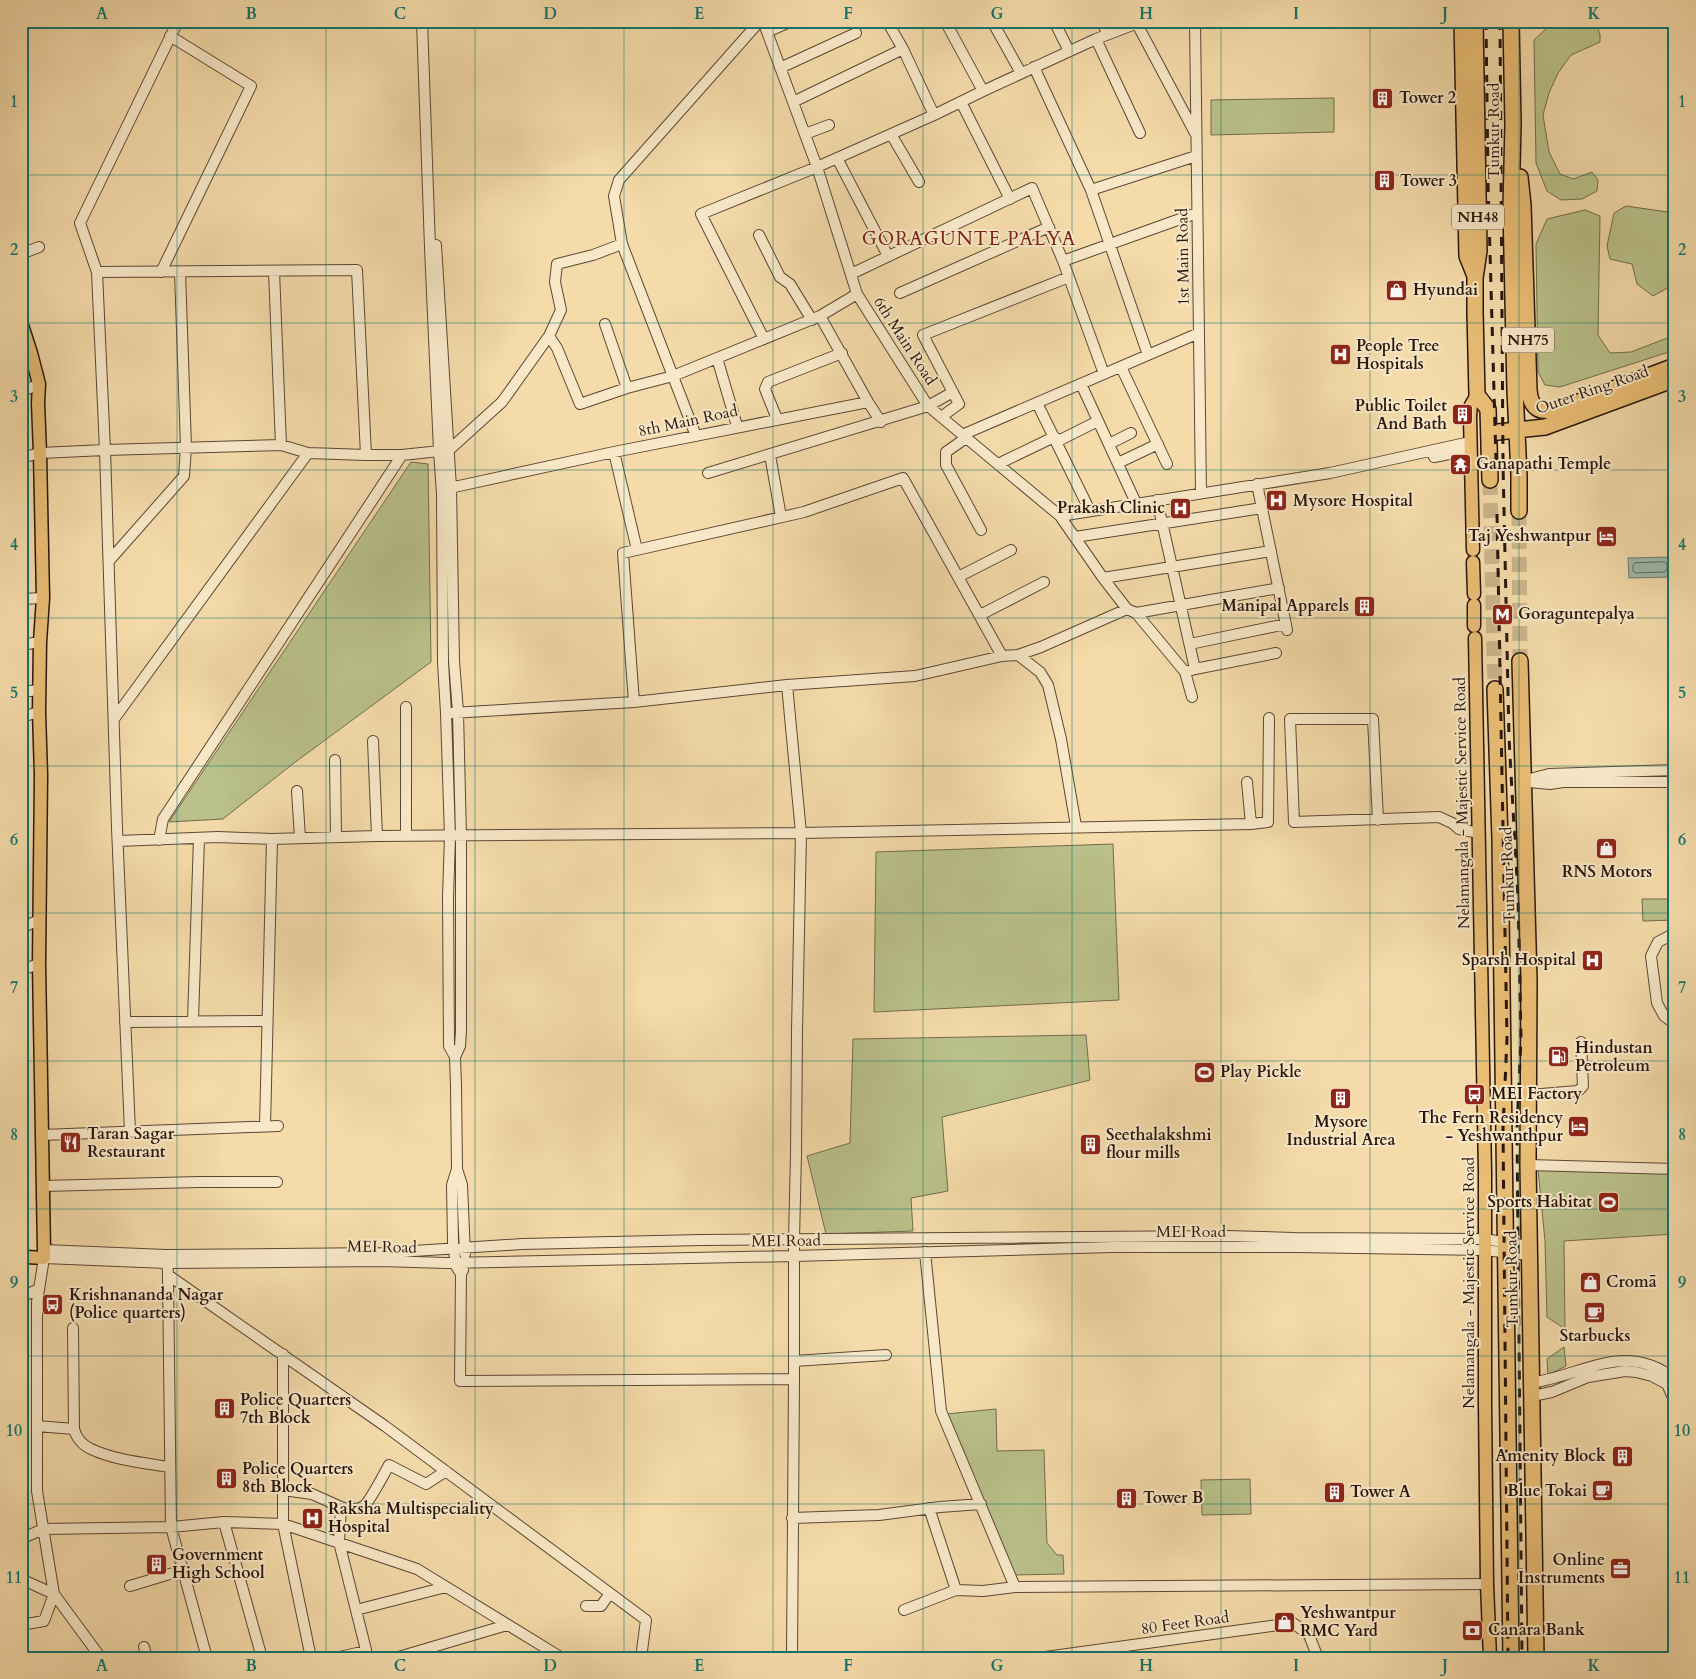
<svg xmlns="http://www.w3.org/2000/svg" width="1696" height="1679" viewBox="0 0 1696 1679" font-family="Cardo,serif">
<rect width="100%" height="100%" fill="#f5dbaa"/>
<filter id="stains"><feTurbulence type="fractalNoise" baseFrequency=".004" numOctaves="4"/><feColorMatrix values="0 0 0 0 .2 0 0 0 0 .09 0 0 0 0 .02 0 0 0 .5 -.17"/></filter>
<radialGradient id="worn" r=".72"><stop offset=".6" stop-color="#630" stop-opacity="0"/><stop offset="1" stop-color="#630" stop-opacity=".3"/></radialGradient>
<!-- green -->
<path fill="#bac18a" stroke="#726c4c" d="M1575,21L1597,26L1600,34V42L1571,55L1558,73L1549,93L1543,115L1549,152L1560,174L1573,179L1592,172L1598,180L1597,191L1582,199L1561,200L1547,191L1536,163L1534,40L1549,26Z
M1334,98V132L1211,135V100Z
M1626,206L1668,212L1675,219V284L1653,296L1637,284L1632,264L1610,259L1607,246L1614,213Z
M1585,210L1600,216L1598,335L1610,353L1631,352L1675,335V350L1560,387L1545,385L1538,372L1536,244L1547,219Z
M411,462L428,464L431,662L294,763L223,819L169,822Z
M1113,844L1119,1000L874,1012L876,852Z
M1642,899H1675V920L1643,921Z
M1086,1035L1090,1080L942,1117L948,1191L911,1198L913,1231L826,1234L807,1156L850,1143L853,1039Z
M1538,1169L1675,1170V1234L1564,1241L1565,1329L1547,1317L1545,1241Z
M1564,1347L1566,1366L1548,1375L1547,1359Z
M996,1409L997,1451L1044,1450L1047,1543L1057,1555H1063L1064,1574L1014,1575L946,1414Z
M1250,1479L1251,1514L1202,1515L1201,1480Z"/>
<!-- water -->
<path fill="#9cbbad" stroke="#6e796d" d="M1672,557V577L1629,578L1628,558Z"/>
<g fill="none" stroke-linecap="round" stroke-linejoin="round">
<!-- shore -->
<path stroke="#62685d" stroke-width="1" d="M1665,562L1667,564V569L1665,572L1636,573L1633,571V565L1635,563Z"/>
<!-- highway-tunnel -->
<path stroke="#ccb48b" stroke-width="15" stroke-dasharray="15 8" stroke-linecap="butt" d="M1490,480L1495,689
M1519,511L1520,661"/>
<defs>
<path id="minor" d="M422,21L430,247L439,451L442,494L443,663L446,713L450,837L448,897L449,1046L455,1057L456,1086L457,1169L452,1185L453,1242L456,1266L461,1274
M763,21L817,167L857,294L928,406L1060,516L1103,578L1127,609L1136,613L1185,672L1195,669L1157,500
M945,21L983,91
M992,21L1021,73
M1054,21L1069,51
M1102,21L1107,34
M1195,21L1201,493
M1137,24L1195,133
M767,32L792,21
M1096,39L1140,133
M903,49L934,115
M1034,67L1091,190L1148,355
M780,68L856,33
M793,102L903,49L887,21
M961,102L1010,199
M805,134L829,125
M891,134L919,182
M837,158L888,256
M1091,190L1196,156
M759,235L780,277L790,284L812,320
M436,245L451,488L454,661L458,712L461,837V1031L460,1046L455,1057
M21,254L39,247
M1063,261L1197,213
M274,271L281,445
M97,272L357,270L366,455
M161,272L251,86L170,36
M851,274L1032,188L1063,261L1104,374
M900,293L1049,227
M820,316L868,402L881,422
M605,324L627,388
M549,336L557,348L580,404L627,388L673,376L820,316L857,294
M764,339L701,214L817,167L934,115L983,91L1096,39L1143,21
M717,358L737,426
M1121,367L1167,464
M1081,384L1136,503
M21,392L39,384
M1037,403L1090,511
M941,417L959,404L923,335L1069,277
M777,419L765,389L768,382L842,353
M962,435L1199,333
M696,436L622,244L614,196L619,180L760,21
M966,438L946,452V465L981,530
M1109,444L1131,433
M614,452L637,550
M770,455L781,517
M1434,457L1470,450
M21,458L40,453L105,450L281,445L308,453L366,455H402L449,450L502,402L549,336L561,310L555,282L557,264L593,255L622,244
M1118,463L1158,444
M998,464L1054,437L1060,440L1098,421
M708,473L928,406L953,392
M1257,484L1287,630
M445,489L614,452L868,402
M1060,516L1330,473L1470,442
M1075,537L1262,508
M109,561L184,476L186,447L180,272
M958,577L1011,550
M1103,578L1271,551
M21,599L43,598
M1136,613L1279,588
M980,615L1044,582
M1190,644L1286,624
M21,645L40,642
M1018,655L1040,672L1048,685L1061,739L1076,826
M1195,669L1276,653
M1185,672L1192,697
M787,685L801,833L797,1031L796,1154L794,1239V1379L792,1658
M21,692L39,690
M634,702L623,553L804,512L903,478L1002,656
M406,707V836
M452,713L634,702L787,685L915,676L1002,656L1018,655L1041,647L1127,609
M21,717L39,712
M114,719L308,453
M373,741L377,836
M335,760L336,837
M1523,781L1549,774L1675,770
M1247,782L1251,824
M1529,782L1550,784L1563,782H1675
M297,791L300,838
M1378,820L1373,719H1290L1294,822L1439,817L1452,823L1459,829L1479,833
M159,840L163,819L402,455
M118,841L218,837L272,839L377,836L801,833L1251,824L1268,822L1269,718
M21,928L39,920
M1675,933L1658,942L1651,956L1657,1003L1664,1016L1675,1024
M21,970L39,964
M193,1021L199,838
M125,1022L267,1021
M1529,1095L1578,1091L1583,1086L1581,1042
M265,1126L272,839
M130,1132L117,828L105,450L97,272L80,223L178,21
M42,1135L278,1126
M1528,1165L1675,1169
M457,1169L462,1185L465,1254
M43,1186L199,1182H277
M44,1250L166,1255L383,1253L522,1244L702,1240L1226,1236L1294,1238L1484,1239L1529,1246
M925,1252L941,1411L1015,1587
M167,1256L168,1275L385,1426L646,1620L641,1658
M463,1270L461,1274L460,1381L794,1379
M168,1275L171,1527L207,1658
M21,1297L39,1289
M73,1328L74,1429C76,1437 82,1445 91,1449C114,1460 145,1463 169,1467
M283,1354V1524L311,1658
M794,1361L886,1355
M1531,1383C1584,1375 1625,1340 1675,1379
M1532,1396L1552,1392L1588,1377L1625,1371L1636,1372L1652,1376L1667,1384L1675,1402
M37,1426L74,1429
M283,1490L312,1494L341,1507L339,1542L368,1658
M341,1507C348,1509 357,1511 364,1506C370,1501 384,1474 389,1465L426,1484L446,1471
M929,1508L956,1590
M792,1518L879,1515L940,1507L981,1504
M224,1522L262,1658
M21,1539L43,1529L171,1527L224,1522L283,1524L417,1569L562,1658
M21,1579L54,1594L44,1621L21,1625
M130,1586L183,1570
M586,1606H601L610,1593
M356,1610L446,1587
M904,1610L956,1590L983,1591L1015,1587L1487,1584
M144,1647L147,1658
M81,1658L99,1655
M101,1658L54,1594L37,1491V1302L44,1258L167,1263L382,1261L446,1263L794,1256L1113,1247H1296L1484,1250L1529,1255
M335,1658L366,1651
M395,1658L507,1625
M1038,1658L1293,1623L1309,1635L1318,1658"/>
<path id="major" d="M21,322L31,353L39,384L38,403L40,453L43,598L40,642L39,712L41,775L39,964L44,1250V1258L27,1257L21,1260
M1473,550L1470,417L1471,405L1477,395
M1473,562L1474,594
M1474,605V626
M1475,638L1485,1172V1403L1487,1584L1490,1658"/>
<path id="highway" d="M1462,21L1467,256L1475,276
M1475,21L1479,251L1475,278V312L1477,395L1488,409L1490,480
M1511,21L1513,124L1511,208L1515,390L1519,475V511
M1520,177L1523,205L1529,390C1531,411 1541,413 1560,409L1675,366
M1489,433L1545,427L1675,379
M1520,661L1529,980L1528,1165L1536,1658
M1495,689L1500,839L1511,1658"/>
</defs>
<!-- minor casing -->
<use href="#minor" stroke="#5c4734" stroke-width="12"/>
<!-- major casing -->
<use href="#major" stroke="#29160d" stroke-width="15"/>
<!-- highway casing -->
<use href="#highway" stroke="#29160d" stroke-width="18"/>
<!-- minor -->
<use href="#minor" stroke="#f8e8c8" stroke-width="10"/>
<!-- major -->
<use href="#major" stroke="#eabe75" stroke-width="12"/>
<!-- highway -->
<use href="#highway" stroke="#eabe75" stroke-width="15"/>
<!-- rail -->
<path stroke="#29160d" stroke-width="3" stroke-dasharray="9 9" stroke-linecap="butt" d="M1486,21L1488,182L1496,461
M1500,21L1503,464L1509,738L1518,897L1521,1038L1517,1129L1522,1658
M1497,514L1507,1038L1503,1129L1508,1658"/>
</g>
<!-- grid -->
<path fill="none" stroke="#0f766e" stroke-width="1" stroke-opacity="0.55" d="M177,21V1658M326,21V1658M475,21V1658M624,21V1658M773,21V1658M923,21V1658M1072,21V1658M1221,21V1658M1370,21V1658M1519,21V1658M21,175H1675M21,323H1675M21,470H1675M21,618H1675M21,766H1675M21,913H1675M21,1061H1675M21,1209H1675M21,1356H1675M21,1504H1675"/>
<!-- icons -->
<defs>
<symbol id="building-square" viewBox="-11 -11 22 22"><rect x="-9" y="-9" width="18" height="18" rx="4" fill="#8f2418" stroke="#f8e8c8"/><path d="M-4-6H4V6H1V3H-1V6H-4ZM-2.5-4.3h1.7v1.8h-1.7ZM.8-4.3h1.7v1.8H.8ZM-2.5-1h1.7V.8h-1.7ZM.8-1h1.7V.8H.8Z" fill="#fff"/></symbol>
<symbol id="shop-square" viewBox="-11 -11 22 22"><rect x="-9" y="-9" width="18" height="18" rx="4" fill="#8f2418" stroke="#f8e8c8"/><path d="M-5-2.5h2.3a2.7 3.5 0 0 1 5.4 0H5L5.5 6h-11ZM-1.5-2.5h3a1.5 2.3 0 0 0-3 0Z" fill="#fff"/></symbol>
<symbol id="hospital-square" viewBox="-11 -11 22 22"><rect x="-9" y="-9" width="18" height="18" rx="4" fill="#8f2418" stroke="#f8e8c8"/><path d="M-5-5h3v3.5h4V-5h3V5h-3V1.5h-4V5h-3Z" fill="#fff"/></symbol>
<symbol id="temple-square" viewBox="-11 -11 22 22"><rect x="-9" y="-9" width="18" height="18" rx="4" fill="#8f2418" stroke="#f8e8c8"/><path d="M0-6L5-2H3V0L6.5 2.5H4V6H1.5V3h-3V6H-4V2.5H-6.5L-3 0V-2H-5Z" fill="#fff"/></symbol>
<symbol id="hotel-square" viewBox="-11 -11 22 22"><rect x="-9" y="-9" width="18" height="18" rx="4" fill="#8f2418" stroke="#f8e8c8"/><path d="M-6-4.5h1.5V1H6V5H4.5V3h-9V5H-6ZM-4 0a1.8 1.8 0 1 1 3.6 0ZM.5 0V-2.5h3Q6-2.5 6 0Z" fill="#fff"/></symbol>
<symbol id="metro-square" viewBox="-11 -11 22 22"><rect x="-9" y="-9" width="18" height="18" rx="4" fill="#8f2418" stroke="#f8e8c8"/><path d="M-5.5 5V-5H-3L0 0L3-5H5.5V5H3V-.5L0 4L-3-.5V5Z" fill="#fff"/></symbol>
<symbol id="fuel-square" viewBox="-11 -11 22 22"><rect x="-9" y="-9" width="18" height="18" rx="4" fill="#8f2418" stroke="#f8e8c8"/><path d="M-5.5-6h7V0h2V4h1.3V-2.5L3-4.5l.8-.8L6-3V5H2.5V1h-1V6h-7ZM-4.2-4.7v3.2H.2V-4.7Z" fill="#fff"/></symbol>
<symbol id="stadium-square" viewBox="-11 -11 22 22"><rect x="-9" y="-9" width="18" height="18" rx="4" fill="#8f2418" stroke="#f8e8c8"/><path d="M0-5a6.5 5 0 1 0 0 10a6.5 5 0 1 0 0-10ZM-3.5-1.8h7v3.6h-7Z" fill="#fff"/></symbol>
<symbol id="bus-square" viewBox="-11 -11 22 22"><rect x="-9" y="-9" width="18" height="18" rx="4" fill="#8f2418" stroke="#f8e8c8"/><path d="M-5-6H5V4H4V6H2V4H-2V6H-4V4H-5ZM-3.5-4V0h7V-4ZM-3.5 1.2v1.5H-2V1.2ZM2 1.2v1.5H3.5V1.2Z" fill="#fff"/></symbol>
<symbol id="restaurant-square" viewBox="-11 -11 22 22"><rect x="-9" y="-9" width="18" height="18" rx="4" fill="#8f2418" stroke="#f8e8c8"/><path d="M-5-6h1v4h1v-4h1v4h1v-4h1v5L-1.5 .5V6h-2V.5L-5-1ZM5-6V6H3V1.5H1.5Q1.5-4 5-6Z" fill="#fff"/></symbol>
<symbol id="cafe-square" viewBox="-11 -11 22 22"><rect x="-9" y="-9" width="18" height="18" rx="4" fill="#8f2418" stroke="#f8e8c8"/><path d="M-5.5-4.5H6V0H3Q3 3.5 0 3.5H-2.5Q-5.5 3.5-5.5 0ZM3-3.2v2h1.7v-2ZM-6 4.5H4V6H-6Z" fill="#fff"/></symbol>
<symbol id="office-square" viewBox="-11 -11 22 22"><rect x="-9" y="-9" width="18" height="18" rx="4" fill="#8f2418" stroke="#f8e8c8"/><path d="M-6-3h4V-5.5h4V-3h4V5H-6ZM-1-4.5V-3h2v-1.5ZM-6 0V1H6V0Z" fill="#fff"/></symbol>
<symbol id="bank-square" viewBox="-11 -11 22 22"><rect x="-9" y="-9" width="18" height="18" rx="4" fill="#8f2418" stroke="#f8e8c8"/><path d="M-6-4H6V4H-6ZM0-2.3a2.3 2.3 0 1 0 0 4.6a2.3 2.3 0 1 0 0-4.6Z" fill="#fff"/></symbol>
</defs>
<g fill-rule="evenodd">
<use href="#building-square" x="1370" y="86" width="25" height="25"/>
<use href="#building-square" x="1372" y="168" width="25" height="25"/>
<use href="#shop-square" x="1384" y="278" width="25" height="25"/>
<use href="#hospital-square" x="1328" y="342" width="25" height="25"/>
<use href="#building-square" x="1450" y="402" width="25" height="25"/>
<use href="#temple-square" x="1448" y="452" width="25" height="25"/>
<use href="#hospital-square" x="1264" y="488" width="25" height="25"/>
<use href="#hospital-square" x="1168" y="496" width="25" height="25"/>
<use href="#hotel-square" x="1594" y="524" width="25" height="25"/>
<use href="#building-square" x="1352" y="594" width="25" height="25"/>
<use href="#metro-square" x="1490" y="602" width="25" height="25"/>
<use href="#shop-square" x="1594" y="836" width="25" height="25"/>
<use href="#hospital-square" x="1580" y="948" width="25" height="25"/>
<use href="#fuel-square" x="1546" y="1044" width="25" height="25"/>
<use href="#stadium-square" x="1192" y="1060" width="25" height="25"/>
<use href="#bus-square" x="1462" y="1082" width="25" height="25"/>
<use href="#building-square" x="1328" y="1086" width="25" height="25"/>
<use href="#hotel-square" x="1566" y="1114" width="25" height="25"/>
<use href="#restaurant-square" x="58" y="1130" width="25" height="25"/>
<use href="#building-square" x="1078" y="1132" width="25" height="25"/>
<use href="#stadium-square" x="1596" y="1190" width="25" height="25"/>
<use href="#shop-square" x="1578" y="1270" width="25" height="25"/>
<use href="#bus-square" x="40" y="1292" width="25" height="25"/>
<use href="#cafe-square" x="1582" y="1300" width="25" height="25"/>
<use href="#building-square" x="212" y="1396" width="25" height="25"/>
<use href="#building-square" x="1610" y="1444" width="25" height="25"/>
<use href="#building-square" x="214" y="1466" width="25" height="25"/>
<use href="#cafe-square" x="1590" y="1478" width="25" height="25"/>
<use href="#building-square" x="1322" y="1480" width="25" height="25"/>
<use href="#building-square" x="1114" y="1486" width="25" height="25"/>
<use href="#hospital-square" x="300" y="1506" width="25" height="25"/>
<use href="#building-square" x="144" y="1552" width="25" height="25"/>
<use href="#office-square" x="1608" y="1556" width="25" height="25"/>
<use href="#shop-square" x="1272" y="1610" width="25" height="25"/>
<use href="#bank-square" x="1460" y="1618" width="25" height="25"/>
</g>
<g text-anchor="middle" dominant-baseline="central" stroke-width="4" stroke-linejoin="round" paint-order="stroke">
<!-- shield labels -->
<g fill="#f8e8c8" stroke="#675545" stroke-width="1">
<rect x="1452" y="204.5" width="52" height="25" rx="4"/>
<rect x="1502" y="327.5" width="52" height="25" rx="4"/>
</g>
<g font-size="15" font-weight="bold" fill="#29160d">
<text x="1478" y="217">NH48</text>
<text x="1528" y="340">NH75</text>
</g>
<!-- poi labels -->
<g font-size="16" font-weight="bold" fill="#29160d" stroke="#f8e8c8" text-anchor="start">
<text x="1399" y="98">Tower 2</text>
<text x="1400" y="181">Tower 3</text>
<text x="1413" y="290">Hyundai</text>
<text x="1356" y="346">People Tree<tspan x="1356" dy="18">Hospitals</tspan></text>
<text x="1447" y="406" text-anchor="end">Public Toilet<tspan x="1447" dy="18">And Bath</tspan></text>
<text x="1476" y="464">Ganapathi Temple</text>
<text x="1293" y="501">Mysore Hospital</text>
<text x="1165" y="508" text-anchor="end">Prakash Clinic</text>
<text x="1591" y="536" text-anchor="end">Taj Yeshwantpur</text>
<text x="1349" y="606" text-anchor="end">Manipal Apparels</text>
<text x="1518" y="614">Goraguntepalya</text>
<text x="1607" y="872" text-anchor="middle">RNS Motors</text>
<text x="1576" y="960" text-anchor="end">Sparsh Hospital</text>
<text x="1575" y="1048">Hindustan<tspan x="1575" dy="18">Petroleum</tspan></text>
<text x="1220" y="1072">Play Pickle</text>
<text x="1491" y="1094">MEI Factory</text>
<text x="1563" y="1118" text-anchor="end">The Fern Residency<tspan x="1563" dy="18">- Yeshwanthpur</tspan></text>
<text x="1341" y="1122" text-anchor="middle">Mysore<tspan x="1341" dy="18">Industrial Area</tspan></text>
<text x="87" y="1134">Taran Sagar<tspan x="87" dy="18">Restaurant</tspan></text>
<text x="1106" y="1135">Seethalakshmi<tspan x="1106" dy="18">flour mills</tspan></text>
<text x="1592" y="1202" text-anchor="end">Sports Habitat</text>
<text x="1606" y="1282">Cromā</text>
<text x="69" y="1295">Krishnananda Nagar<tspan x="69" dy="18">(Police quarters)</tspan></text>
<text x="1595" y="1336" text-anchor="middle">Starbucks</text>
<text x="240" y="1400">Police Quarters<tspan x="240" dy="18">7th Block</tspan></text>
<text x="1606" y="1456" text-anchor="end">Amenity Block</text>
<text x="242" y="1469">Police Quarters<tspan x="242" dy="18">8th Block</tspan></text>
<text x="1587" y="1491" text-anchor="end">Blue Tokai</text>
<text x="1350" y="1492">Tower A</text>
<text x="1143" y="1498">Tower B</text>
<text x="328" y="1509">Raksha Multispeciality<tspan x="328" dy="18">Hospital</tspan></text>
<text x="172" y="1555">Government<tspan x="172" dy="18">High School</tspan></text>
<text x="1605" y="1560" text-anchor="end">Online<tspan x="1605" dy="18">Instruments</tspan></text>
<text x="1300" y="1613">Yeshwantpur<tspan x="1300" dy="18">RMC Yard</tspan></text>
<text x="1488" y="1630">Canara Bank</text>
</g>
<!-- street labels -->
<g font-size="16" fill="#29160d" stroke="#f8e8c8">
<text transform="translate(1494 131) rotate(-90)">Tumkur Road</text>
<text transform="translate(1183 257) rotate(-91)">1st Main Road</text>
<text transform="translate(905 341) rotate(57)">6th Main Road</text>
<text transform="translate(1592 390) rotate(-19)">Outer Ring Road</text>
<text transform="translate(688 421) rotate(-12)">8th Main Road</text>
<text transform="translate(1462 803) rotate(-91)">Nelamangala - Majestic Service Road</text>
<text transform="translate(1508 875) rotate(-92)">Tumkur Road</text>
<text x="1191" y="1232">MEI Road</text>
<text transform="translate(786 1241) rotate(-1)">MEI Road</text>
<text transform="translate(382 1247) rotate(1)">MEI Road</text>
<text transform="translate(1512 1279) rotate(-91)">Tumkur Road</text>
<text transform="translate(1469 1283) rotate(-90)">Nelamangala - Majestic Service Road</text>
<text transform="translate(1185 1623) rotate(-8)">80 Feet Road</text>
</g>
<!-- quarter labels -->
<g font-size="19" letter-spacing="1" fill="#7a1f14" stroke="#f8e8c8">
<text x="969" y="239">GORAGUNTE PALYA</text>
</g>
</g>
<!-- margin -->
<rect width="1696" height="1679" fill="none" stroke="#f5dbaa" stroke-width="55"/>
<rect x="28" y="28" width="1640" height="1624" fill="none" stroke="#0f766e" stroke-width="2"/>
<g font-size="16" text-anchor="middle" font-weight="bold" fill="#0f766e">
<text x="102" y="19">A</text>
<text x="251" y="19">B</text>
<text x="400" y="19">C</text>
<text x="550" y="19">D</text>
<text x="699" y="19">E</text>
<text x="848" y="19">F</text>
<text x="997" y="19">G</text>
<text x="1146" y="19">H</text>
<text x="1296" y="19">I</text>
<text x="1445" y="19">J</text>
<text x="1594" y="19">K</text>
<text x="14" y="107">1</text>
<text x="1682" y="107">1</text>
<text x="14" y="255">2</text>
<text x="1682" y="255">2</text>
<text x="14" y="402">3</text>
<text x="1682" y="402">3</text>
<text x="14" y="550">4</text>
<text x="1682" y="550">4</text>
<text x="14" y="698">5</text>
<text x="1682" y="698">5</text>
<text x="14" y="845">6</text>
<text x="1682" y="845">6</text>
<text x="14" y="993">7</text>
<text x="1682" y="993">7</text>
<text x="14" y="1140">8</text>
<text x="1682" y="1140">8</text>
<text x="14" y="1288">9</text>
<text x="1682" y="1288">9</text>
<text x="14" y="1436">10</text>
<text x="1682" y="1436">10</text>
<text x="14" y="1583">11</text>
<text x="1682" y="1583">11</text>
<text x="102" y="1671">A</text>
<text x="251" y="1671">B</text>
<text x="400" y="1671">C</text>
<text x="550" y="1671">D</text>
<text x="699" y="1671">E</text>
<text x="848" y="1671">F</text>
<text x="997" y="1671">G</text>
<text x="1146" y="1671">H</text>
<text x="1296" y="1671">I</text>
<text x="1445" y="1671">J</text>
<text x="1594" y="1671">K</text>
</g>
<rect width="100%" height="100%" filter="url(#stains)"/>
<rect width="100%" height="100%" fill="url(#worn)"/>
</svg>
